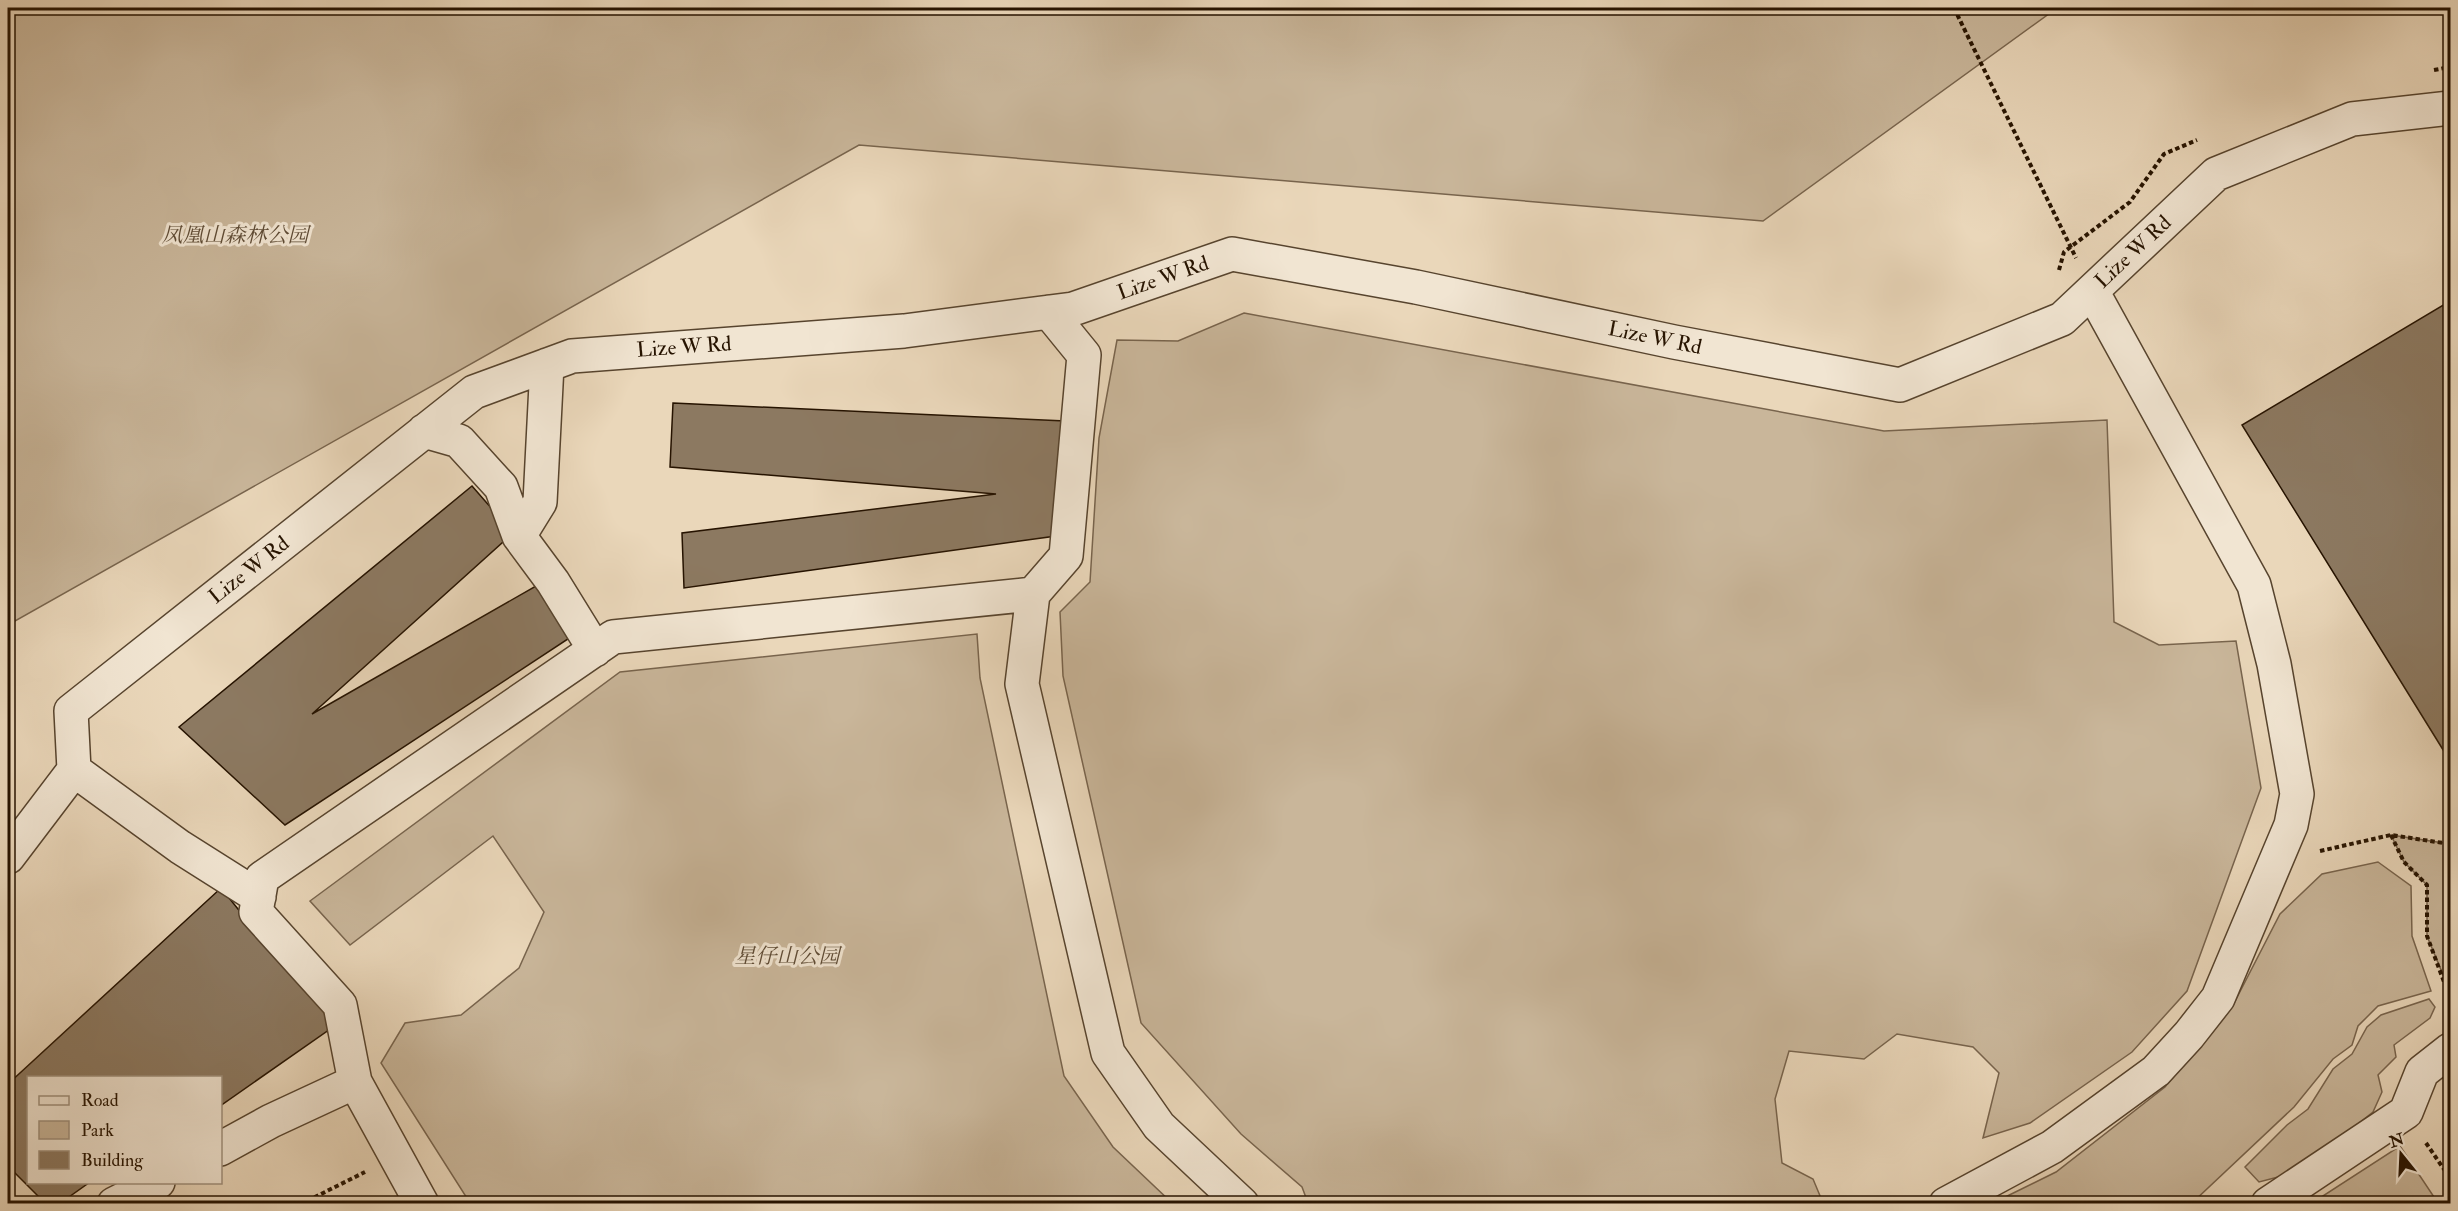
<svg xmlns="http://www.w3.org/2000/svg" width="2458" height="1211" viewBox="0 0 2458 1211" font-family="'IM FELL Double Pica','Noto Serif SC',serif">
<rect width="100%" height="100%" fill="#ead7ba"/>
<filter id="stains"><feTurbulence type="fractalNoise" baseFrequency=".00333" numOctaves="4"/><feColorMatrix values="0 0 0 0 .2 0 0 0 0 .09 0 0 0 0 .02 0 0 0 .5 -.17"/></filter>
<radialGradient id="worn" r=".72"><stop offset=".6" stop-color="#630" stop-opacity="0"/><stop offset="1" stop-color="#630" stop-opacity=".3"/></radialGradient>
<!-- green -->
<path fill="#c9b69a" stroke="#78644d" stroke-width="1.5" d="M8,8H2057L1763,221L859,145L8,625Z
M1244,313L1884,431L2107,420L2114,622L2159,645L2236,641L2261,788L2187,991L2132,1052L2030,1123L1983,1138L1999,1073L1973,1047L1897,1034L1864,1059L1789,1051L1775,1099L1782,1163L1813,1179L1823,1203H1308L1302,1187L1241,1134L1141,1023L1063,676L1060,612L1090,582L1099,438L1117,340L1178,341Z
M977,634L980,678L1064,1076L1113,1147L1172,1203H470L381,1063L405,1023L461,1015L519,968L544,912L493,836L350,945L310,901L620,672Z
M2391,835L2450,844V973L2444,977L2427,936V885L2404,862Z
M2378,862L2411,886L2412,936L2431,991L2378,1006L2358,1026L2352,1045L2333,1059L2294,1107L2192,1203L1991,1204L2056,1172L2165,1087L2232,1007L2280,914L2322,874Z
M2429,999L2435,1007L2430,1018L2394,1045L2396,1057L2378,1075L2382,1092L2373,1112L2340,1138L2282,1176L2259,1182L2245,1167L2287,1125L2308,1109L2333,1069L2352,1054L2367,1027L2381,1015Z
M2400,1146L2438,1203H2312Z"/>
<!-- building -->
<path fill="#8c7961" stroke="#261300" stroke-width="1.5" d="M2450,301V761L2242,425Z
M673,403L1065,421L1056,536L684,588L682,533L996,494L670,467Z
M472,486L513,533L312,714L543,582L577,633L285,825L179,727Z
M221,888L259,935L305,981L333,1027L220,1106V1078H28V1182H90L59,1204H46L8,1166V1084Z"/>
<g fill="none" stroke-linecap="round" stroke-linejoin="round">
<defs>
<path id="minor" d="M424,431L459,441L501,487L519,536L553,582L595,650
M519,536L540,502L547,365
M1033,594L1066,556L1084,355L1049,312
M74,770L180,847L259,897
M8,857L74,770L71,711L474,392L572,356L904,331L1073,309L1232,254L1416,287L1674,342L1900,385L2062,319L2216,174L2352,119L2450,108
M220,1149L271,1121L355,1082
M114,1204L158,1182
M422,1204L355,1082L340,1005L256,912L262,878L613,637L1033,594L1022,684L1108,1053L1159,1126L1242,1204
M1946,1204L2052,1147L2156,1071L2189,1035L2218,998L2291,825L2297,794L2274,664L2254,585L2092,291
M2268,1204L2406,1112L2422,1072L2450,1050"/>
</defs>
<!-- minor casing -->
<use href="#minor" stroke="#57442e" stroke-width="36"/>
<!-- path -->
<path stroke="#261300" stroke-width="4" stroke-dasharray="4.5 3" stroke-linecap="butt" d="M1954,8L2076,258
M2434,70L2450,67
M2059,270L2064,252L2130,202L2164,154L2197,140
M2391,835L2404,862L2427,885V936L2450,998
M2320,851L2391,835L2450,844
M2426,1143L2450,1178
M301,1204L365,1172"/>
<!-- minor -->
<use href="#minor" stroke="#f1e5d2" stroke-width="33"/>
</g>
<g text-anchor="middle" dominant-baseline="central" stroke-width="6" stroke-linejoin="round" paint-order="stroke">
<!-- park labels -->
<g font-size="21" font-style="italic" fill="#5f4c36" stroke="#f1e5d2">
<text x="235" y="235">凤凰山森林公园</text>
<text x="787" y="956">星仔山公园</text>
</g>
<!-- street labels -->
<g font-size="21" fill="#261300" stroke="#f1e5d2">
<text transform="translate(2133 252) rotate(-43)">Lize W Rd</text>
<text transform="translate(1163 278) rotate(-19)">Lize W Rd</text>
<text transform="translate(1655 338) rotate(12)">Lize W Rd</text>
<text transform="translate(684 347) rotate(-4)">Lize W Rd</text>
<text transform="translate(249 570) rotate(-38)">Lize W Rd</text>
</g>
</g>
<!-- margin -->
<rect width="2458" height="1211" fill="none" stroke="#ead7ba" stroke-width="30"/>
<rect x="9" y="9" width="2440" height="1193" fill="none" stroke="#261300" stroke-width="3"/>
<rect x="15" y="15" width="2428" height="1181" fill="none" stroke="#261300" stroke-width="1.5"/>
<!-- legend -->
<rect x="27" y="1076" width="195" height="108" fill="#f1e5d2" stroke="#a0917e" stroke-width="1.5"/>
<rect x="39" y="1096" width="30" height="9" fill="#f1e5d2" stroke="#a0917e" stroke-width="1.5"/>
<text x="81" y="1106" font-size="18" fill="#261300">Road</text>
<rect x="39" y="1121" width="30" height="18" fill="#c9b69a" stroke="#a0917e" stroke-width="1.5"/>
<text x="81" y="1136" font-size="18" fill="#261300">Park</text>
<rect x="39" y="1151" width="30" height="18" fill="#8c7961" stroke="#a0917e" stroke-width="1.5"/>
<text x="81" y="1166" font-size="18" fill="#261300">Building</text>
<!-- north arrow -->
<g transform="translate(2401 1154) rotate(342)" stroke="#f1e5d2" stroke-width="4.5" paint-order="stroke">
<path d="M0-4.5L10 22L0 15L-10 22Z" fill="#261300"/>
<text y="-9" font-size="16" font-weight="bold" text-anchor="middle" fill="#261300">N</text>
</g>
<rect width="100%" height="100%" filter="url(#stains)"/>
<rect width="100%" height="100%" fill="url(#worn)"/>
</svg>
